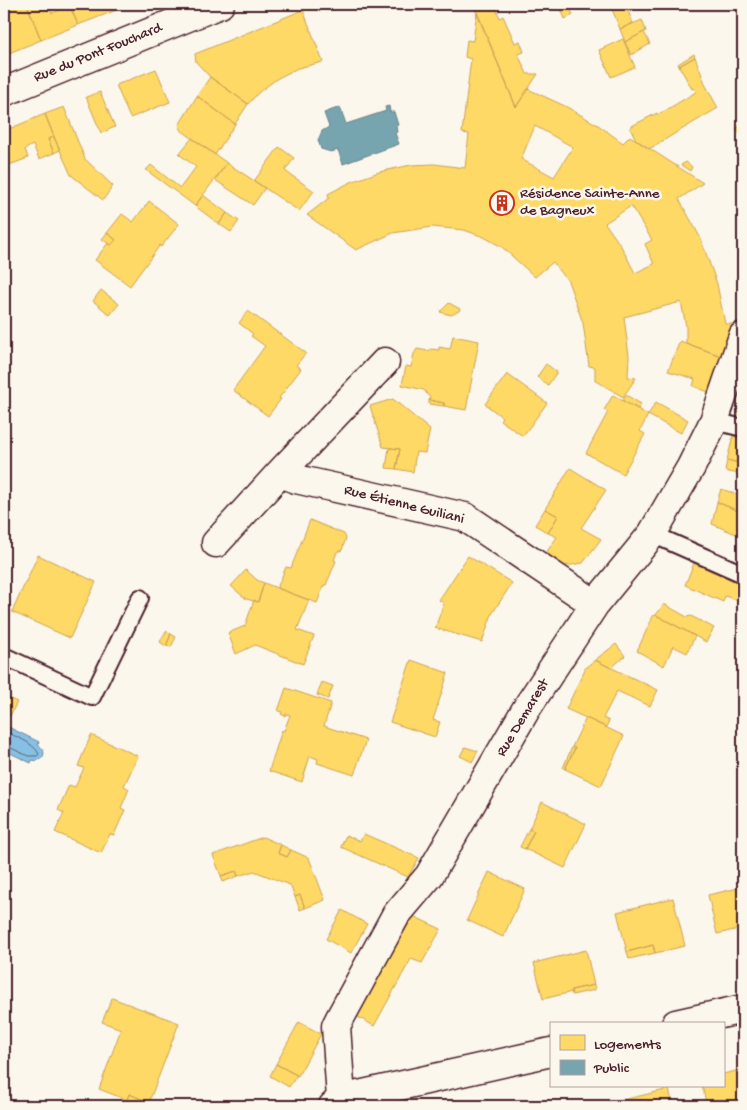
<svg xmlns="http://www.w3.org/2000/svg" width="747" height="1110" viewBox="0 0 747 1110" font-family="'Gochi Hand',sans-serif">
<rect width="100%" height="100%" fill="#fbf7ec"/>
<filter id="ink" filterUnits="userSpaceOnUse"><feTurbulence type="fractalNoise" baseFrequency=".02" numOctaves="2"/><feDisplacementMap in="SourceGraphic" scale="10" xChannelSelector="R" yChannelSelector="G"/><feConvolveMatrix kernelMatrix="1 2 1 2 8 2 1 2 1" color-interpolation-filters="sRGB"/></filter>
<g filter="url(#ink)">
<!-- water -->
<path fill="#86c1e5" stroke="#6e809b" d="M4,725L39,742L38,745C49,751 43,763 32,760L31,763L4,750Z"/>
<!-- homes -->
<path fill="#ffd966" stroke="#c9a154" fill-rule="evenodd" d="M4,4H27L41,40L4,55V19L6,18L4,13Z
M27,4H48L52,13L70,6L78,25L41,40Z
M65,4H120L122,8L78,25L70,6L66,8Z
M473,4H494L500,18L503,16L515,43L520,41L524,52L518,54L527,74H538L516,107Z
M559,4H568L573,15L565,19Z
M610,4H625L633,23L620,29Z
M303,10L323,62L298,68L278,78L259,92L248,104L210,77L196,62L195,54Z
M477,12L516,107L528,89L567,107L598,125L623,143L630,136L703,183L679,199L700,237L717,284L725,324H734L721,356L686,343V326L681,302L624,317L629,356L628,377L636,378L623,397L595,380V367L589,366L583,323L568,281L553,262L535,277L502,247L484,237L464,230L432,227L393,233L356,250L307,215L329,198L328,194L351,182L379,172L411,165L434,164L465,168L469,134L462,133L471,59L465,57L467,40L473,41ZM535,126L573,147L554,177L521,159ZM631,206L652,240L645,244L654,264L635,273L621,246L605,223Z
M642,20L646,31L625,42L620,29Z
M644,32L650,44L631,55L625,42Z
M623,39L635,67L611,77L599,50Z
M694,54L695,57L679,66L678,64Z
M695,57L706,86L718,108L649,149L636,140L630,127L657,113L658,115L696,92L694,88L692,89L679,66Z
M156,69L170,102L130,118L116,85Z
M210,77L248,104L235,124L197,96Z
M100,92L115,127L101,133L86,97Z
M197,96L235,124L215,155L181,130L179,125Z
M64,107L85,159L113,186L103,200L71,175L54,137L45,114Z
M45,114L54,137L48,139L54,153L39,159L33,145L25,149L28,158L4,167V131Z
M743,123V138L736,129Z
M54,137L60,150L54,153L48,139Z
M192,138L227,163L195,206L146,170L151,165L180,188L196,167L179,154Z
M279,147L294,158L285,171L314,191L299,211L254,181Z
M686,162L692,167L690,171L681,165Z
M227,163L265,188L253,205L215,180Z
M203,195L227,213L219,224L195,206Z
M149,201L179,224L161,247L160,245L130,286L95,260L108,243L111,245L116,240L107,233L122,214L133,222Z
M227,213L239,221L231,232L219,224Z
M107,233L116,240L111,245L102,239Z
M101,290L119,304L110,315L93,301Z
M449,303L460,309L459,311L451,315L440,312Z
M248,311L306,353L296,365L301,369L279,398L281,399L268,416L233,390L265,346L251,336L253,334L239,323Z
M453,336L479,341L466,410L444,406V403L429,400L430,398L424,390L402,385L406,366L411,367L414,354L417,349L428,351L431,349L439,350V347L450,349Z
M680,341L721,356L711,393L693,386L695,379L668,371Z
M546,364L557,372L548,385L537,377Z
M507,374L547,403L523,436L500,420L502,417L485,404Z
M613,395L648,415L640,431L645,434L623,474L586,453L608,412L604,410Z
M626,395L641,404L638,409L623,401Z
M741,398H743V416L738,414Z
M393,399L430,430L425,453L416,452L413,472L396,469L400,449L383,447L370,406Z
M429,400L444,403V406L429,404Z
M656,402L688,420L681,433L648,415Z
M733,436L743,439V464L727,460Z
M389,448L400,449L396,469L386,468Z
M727,460L743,464V475L725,471Z
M570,468L606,490L581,528L601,539L583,563L565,566L546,553L557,537L548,533L558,516L545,509Z
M721,489L743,496V513L717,502Z
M717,502L743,513V537L712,524Z
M545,509L558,516L548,533L535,525Z
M310,520L344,534L346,538L342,550L337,552L334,560L336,561L326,585H324L317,603L277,588L286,567L291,568Z
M38,555L96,582L70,638L12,612Z
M468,556L512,583L492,614L482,642L435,628L444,603L439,600Z
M694,563L743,585V596L741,602L725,596L723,602L685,585Z
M246,570L257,580L264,583L258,602L246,599L231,586Z
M264,583L309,600L297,630L314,636L303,664L255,645L236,654L228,633L245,626L254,600L258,602Z
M664,604L687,617L691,616L714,628L706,642L656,615Z
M656,615L695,636L687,653L673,646L664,666L637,651L653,616Z
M166,631L171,634L166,646L160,642Z
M171,634L176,637L171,647L166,646Z
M616,644L625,656L611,668L595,660Z
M411,660L448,673L433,720L440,722L435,737L390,722Z
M595,660L658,690L650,706L617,691L603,718L609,721L606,727L566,709L586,667Z
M322,682L333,686L328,699L317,695Z
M286,688L331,703L324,726L366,740L354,775L317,763L318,759L310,756L302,782L269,771L282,730L284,731L290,715L286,714L285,716L281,714L282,712L278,711Z
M4,696L17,702L10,716L4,713Z
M586,718L624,736L601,786L565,769L575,748L572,747Z
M91,735L138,756L124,786L129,789L121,808L125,810L114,835L110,834L101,853L55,832L64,813L58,810L69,785L75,787L84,768L78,766Z
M465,747L478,751L472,762L460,756Z
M572,747L575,748L565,769L563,768Z
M542,802L586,824L565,868L525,849L534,831L529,829Z
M529,829L534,831L525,849L520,847Z
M364,834L419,858L408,877L341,847L346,835L360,841Z
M263,837L281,845L278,853L287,857L291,850L309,858L325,900L305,908L300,895L295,897L290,885L254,871L238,876L236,871L221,876L213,855Z
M281,845L291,850L287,857L278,853Z
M236,871L238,876L223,882L221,876Z
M489,872L525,889L503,937L467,920Z
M743,887V928L717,934L708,895Z
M300,895L305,908L300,910L295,897Z
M673,898L685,946L655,953L653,945L627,952L617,912Z
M342,910L367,924L351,953L326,939Z
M413,916L441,929L422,963L411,959L374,1026L356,1016Z
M653,945L655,953L629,959L627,952Z
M586,950L594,985L571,990L572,992L543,999L534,963Z
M594,985L595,990L572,995L571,990Z
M112,998L179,1023L149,1102L129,1094L127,1100L99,1089L121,1029L102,1022Z
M299,1022L321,1034L298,1076L276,1064Z
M743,1060V1106H707L702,1086H723V1074L740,1070L738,1062Z
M276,1064L297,1075L289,1087L270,1076Z
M669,1089L673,1106H615L614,1102Z
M129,1094L149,1102L148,1106H144L127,1100Z"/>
<!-- public -->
<path fill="#76a5af" stroke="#697d87" d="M389,106L390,112H394L398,125L396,126L397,132L395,133L399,144L343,164L338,150L331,152L321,149L318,140L322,131L329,127L324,113L340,107L346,124L386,111L385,107Z"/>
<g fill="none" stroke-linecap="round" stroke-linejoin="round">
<!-- shore -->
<path stroke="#626075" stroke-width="1" d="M4,731C16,737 33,742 39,754L37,756H28L7,746H4"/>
<defs>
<path id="lane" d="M714,421L743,428
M652,534L743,574
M4,656L92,697L140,598"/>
<path id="street" d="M280,473L296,479L465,517L595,604
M216,543L280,473L385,362
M341,1099L336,1026L340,1018L396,915L429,876L528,706L595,604L652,534L691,467L714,421L743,336"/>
<path id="secondary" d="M4,92L220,4
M676,1024L743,1009
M333,1106L341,1099L551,1052"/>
</defs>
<!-- lane casing -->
<use href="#lane" stroke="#4a1f2b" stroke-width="20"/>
<!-- street casing -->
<use href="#street" stroke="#4a1f2b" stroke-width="31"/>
<!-- secondary casing -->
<use href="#secondary" stroke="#4a1f2b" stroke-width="31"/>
<!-- lane -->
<use href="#lane" stroke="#fbf7ec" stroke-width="16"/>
<!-- street -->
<use href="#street" stroke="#fbf7ec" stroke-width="28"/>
<!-- secondary -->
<use href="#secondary" stroke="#fbf7ec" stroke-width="28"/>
</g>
</g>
<!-- icons -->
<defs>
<symbol id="building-ring" viewBox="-11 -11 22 22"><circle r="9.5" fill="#fbf7ec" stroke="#c8321e" stroke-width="1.5"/><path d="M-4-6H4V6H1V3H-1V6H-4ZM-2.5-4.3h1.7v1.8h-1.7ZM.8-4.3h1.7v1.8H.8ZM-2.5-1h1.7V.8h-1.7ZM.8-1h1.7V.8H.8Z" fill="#c8321e"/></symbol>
</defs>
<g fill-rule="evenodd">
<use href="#building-ring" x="488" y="189" width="28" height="28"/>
</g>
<g text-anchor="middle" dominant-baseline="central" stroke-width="5" stroke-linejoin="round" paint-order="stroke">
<!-- street labels -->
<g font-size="15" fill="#4a1f2b" stroke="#fbf7ec">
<text transform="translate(98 53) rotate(-22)">Rue du Pont Fouchard</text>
<text transform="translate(404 505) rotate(14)">Rue Étienne Guiliani</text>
<text transform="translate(523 718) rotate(-59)">Rue Demarest</text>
</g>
<!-- poi labels -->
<g font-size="15" fill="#4a1f2b" stroke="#fbf7ec" text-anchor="start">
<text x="520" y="194">Résidence Sainte-Anne<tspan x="520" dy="17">de Bagneux</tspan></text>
</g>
</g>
<!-- margin -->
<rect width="747" height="1110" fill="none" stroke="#fbf7ec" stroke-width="20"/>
<rect x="10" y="10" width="727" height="1090" fill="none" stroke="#4a1f2b" stroke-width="2" filter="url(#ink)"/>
<!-- legend -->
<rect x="550" y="1022" width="175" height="65" fill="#fbf7ec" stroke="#b4a19f"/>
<rect x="560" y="1035" width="25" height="15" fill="#ffd966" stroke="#b4a19f"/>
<text x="594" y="1048" font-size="15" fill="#4a1f2b">Logements</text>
<rect x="560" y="1060" width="25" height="15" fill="#76a5af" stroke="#b4a19f"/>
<text x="594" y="1072" font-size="15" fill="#4a1f2b">Public</text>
</svg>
